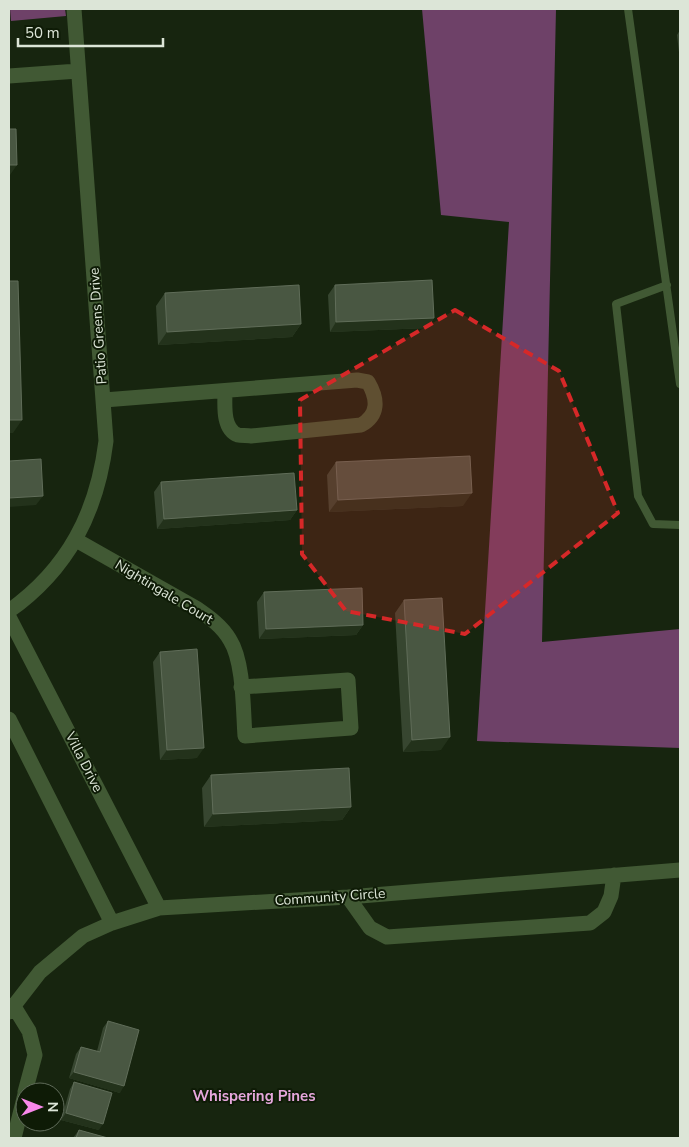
<svg xmlns="http://www.w3.org/2000/svg" width="689" height="1147" viewBox="0 0 689 1147" font-family="'Nunito Sans',sans-serif">
<rect width="100%" height="100%" fill="#17250f"/>
<!-- forest -->
<path fill="#6e4168" d="M10,9H65L66,16L11,21Z
M422,9H556L542,642L680,629V748L477,741L509,222L441,215Z"/>
<g fill="none" stroke-linecap="round" stroke-linejoin="round">
<!-- service -->
<path stroke="#415934" stroke-width="8" d="M628,9L680,384
M667,285L616,304L638,496L653,524L680,525"/>
<!-- minor -->
<path stroke="#415934" stroke-width="15" d="M9,76L78,71
M104,400L357,380L368,382C378,399 379,415 361,425L251,436C247,435 242,436 238,435C222,429 225,404 225,391
M76,540L196,608C209,617 222,626 230,640C244,662 243,710 245,736L351,728L348,680L241,687
M9,611C68,569 97,513 106,441L74,9
M9,617L159,908
M9,719L112,923
M348,897L370,928L387,937L590,923L604,912L611,896L614,875
M13,1005L29,1031L35,1055L25,1092
M9,1012L40,972L83,936L112,923L159,908L348,897L680,870
M14,1138L25,1094"/>
</g>
<!-- wall -->
<path fill="#374630" d="M680,30V61L677,35Z
M335,285L434,318L427,328L330,332L328,295Z
M165,293L301,324L292,337L158,345L156,306Z
M336,462L463,506L329,512L327,475Z
M161,482L297,510L290,520L157,529L154,492Z
M264,592L363,625L356,635L259,639L257,602Z
M404,600L441,750L403,752L395,613Z
M160,652L197,758L160,760L153,662Z
M211,775L351,807L342,820L204,827L202,788Z
M108,1021L120,1093L69,1078L76,1054L81,1047L97,1051L103,1028Z
M74,1082L99,1130L61,1120L70,1089Z
M79,1130L108,1138H73Z"/>
<!-- shaded-wall -->
<path fill="#23321b" d="M9,165H17L10,175H9Z
M434,318L427,328L330,332L336,322Z
M301,324L292,337L158,345L167,332Z
M9,420H22L13,433H9Z
M472,493L463,506L329,512L338,500Z
M43,496L36,505L9,507V498Z
M297,510L290,520L157,529L164,519Z
M363,625L356,635L259,639L266,629Z
M450,737L441,750L403,752L412,740Z
M204,748L197,758L160,760L167,750Z
M351,807L342,820L204,827L213,814Z
M74,1072L124,1086L120,1093L69,1078Z
M66,1113L103,1124L99,1130L61,1120Z"/>
<!-- building -->
<path fill="#495742" stroke="#606d59" d="M9,129H16L17,165H9Z
M432,280L434,318L336,322L335,285Z
M9,281H18L22,420H9Z
M299,285L301,324L167,332L165,293Z
M470,456L472,493L338,500L336,462Z
M41,459L43,496L9,498V461Z
M294,473L297,510L164,519L161,482Z
M362,588L363,625L266,629L264,592Z
M442,598L450,737L412,740L404,600Z
M197,649L204,748L167,750L160,652Z
M349,768L351,807L213,814L211,775Z
M108,1021L139,1030L124,1086L74,1072L81,1047L100,1052Z
M74,1082L112,1093L103,1124L66,1113Z
M79,1130L108,1138H76Z"/>
<!-- marked area -->
<path fill="#d62828" fill-opacity="0.2" stroke="#d62828" stroke-width="4" stroke-dasharray="10 6" stroke-linejoin="round" d="M455,310L559,371L618,513L465,634L346,611L302,554L300,400Z"/>
<g text-anchor="middle" dominant-baseline="central" stroke-width="4" stroke-linejoin="round" paint-order="stroke">
<!-- street labels -->
<g font-size="14" fill="#dce5d7" stroke="#0e1b06">
<text transform="translate(98 326) rotate(-94)">Patio Greens Drive</text>
<text transform="translate(164 592) rotate(31)">Nightingale Court</text>
<text transform="translate(84 762) rotate(63)">Villa Drive</text>
<text transform="translate(330 897) rotate(-4)">Community Circle</text>
</g>
<!-- neighbourhood labels -->
<g font-size="15" font-weight="bold" fill="#e6a7dc" stroke="#0e1b06">
<text x="254" y="1096">Whispering Pines</text>
</g>
</g>
<!-- border -->
<rect width="689" height="1147" fill="none" stroke="#dce5d7" stroke-width="20"/>
<!-- north arrow -->
<g transform="translate(40 1107) rotate(90)"><circle r="24" fill="#0e1b06" stroke="#606c5a"/>
<path d="M0-4L9 19L0 12L-9 19Z" fill="#f888ea"/>
<text y="-8" font-size="14" font-weight="bold" text-anchor="middle" fill="#dce5d7">N</text>
</g>
<!-- scale -->
<path d="M18 38v8h145v-8" fill="none" stroke="#dce5d7" stroke-width="2.5"/>
<text x="25" y="38" font-size="15" fill="#dce5d7" stroke="#0e1b06" stroke-width="4" paint-order="stroke">50 m</text>
</svg>
